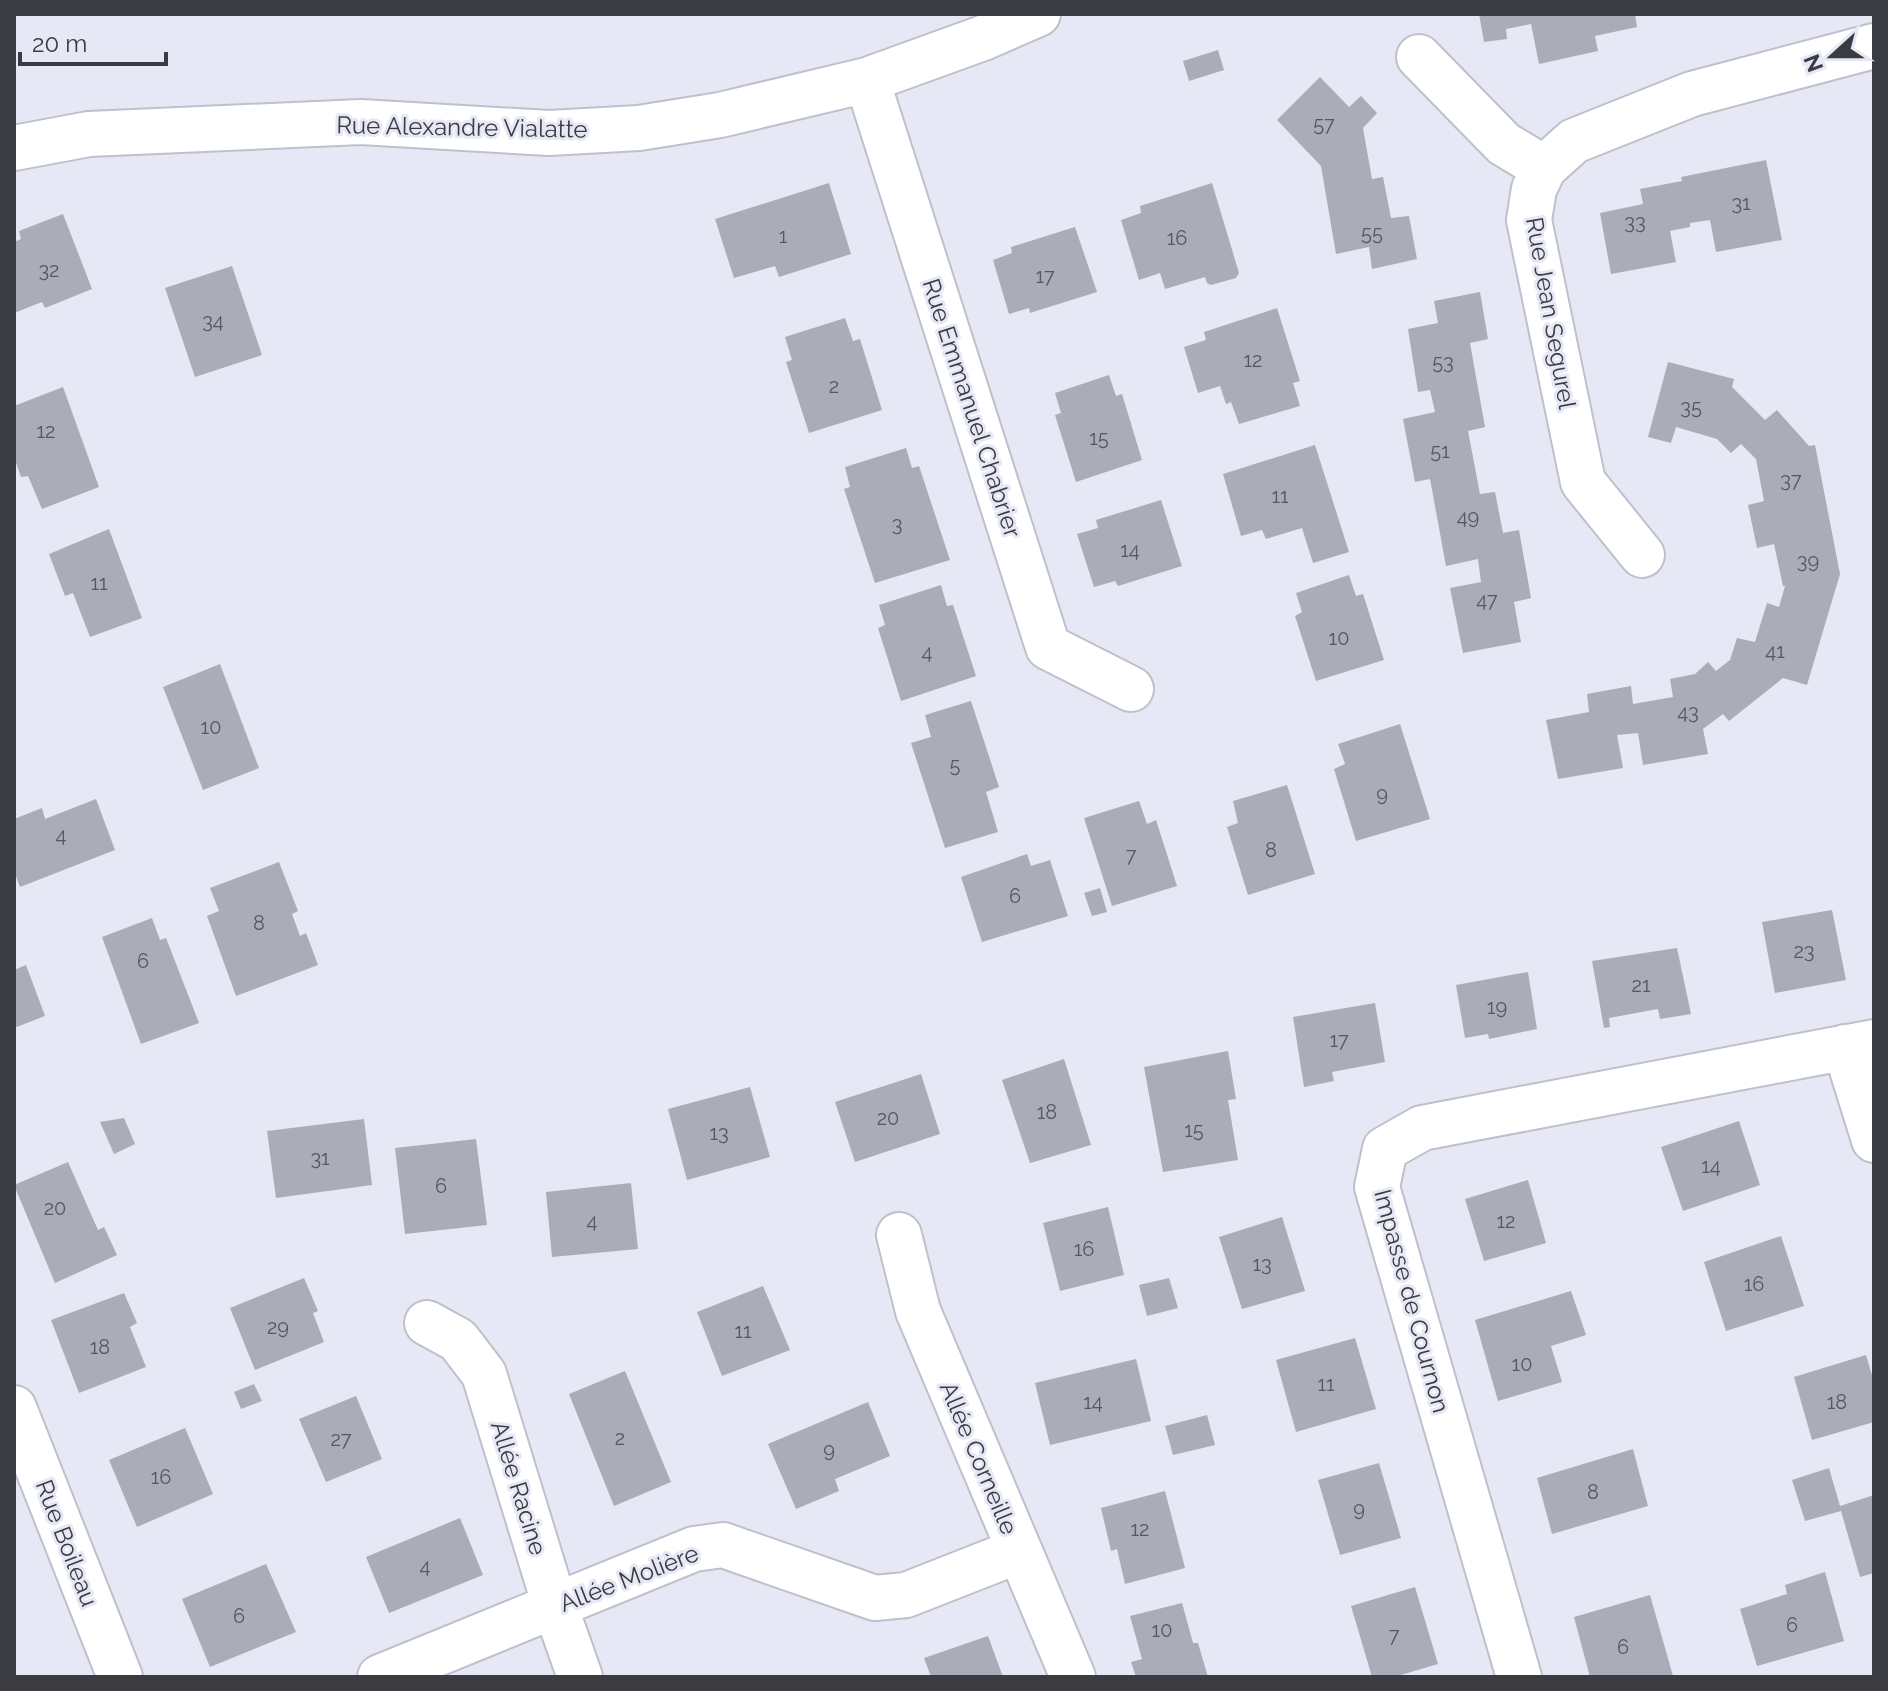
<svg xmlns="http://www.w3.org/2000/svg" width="1888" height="1691" viewBox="0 0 1888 1691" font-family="Raleway,sans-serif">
<rect width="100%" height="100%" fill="#e6e8f5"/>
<!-- building -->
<path fill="#aaacb8" d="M1479,14H1635L1637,27L1595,36L1598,51L1539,64L1531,24L1506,29L1507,39L1484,42Z
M1218,50L1224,70L1189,81L1183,61Z
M1320,77L1349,107L1361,96L1377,113L1363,128L1372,179L1383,177L1391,218L1409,216L1417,259L1372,269L1369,247L1336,254L1321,166L1277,120Z
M1766,160L1782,240L1716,252L1710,220L1690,223V227L1670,231L1676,262L1611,274L1600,213L1643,204L1640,189L1682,181L1681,177Z
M829,183L851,254L779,277L775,266L734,278L715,219Z
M1212,183L1239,273L1236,278L1211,285L1207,283L1205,277L1165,289L1160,273L1139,280L1121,220L1141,213L1140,206Z
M63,214L92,289L45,308L42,302L14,313V242L21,239L19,231Z
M1075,227L1097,292L1030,313L1029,308L1009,314L993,260L1012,253L1011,247Z
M232,266L262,355L195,377L165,288Z
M1480,292L1488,339L1470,343L1485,427L1468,431L1480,494L1495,492L1503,533L1519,530L1531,598L1514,602L1521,642L1463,653L1450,588L1481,582L1478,559L1446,566L1430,479L1415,482L1403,419L1435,412L1430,390L1418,392L1408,329L1438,323L1434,301Z
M1277,308L1300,381L1293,383L1300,406L1239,424L1231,402L1226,404L1220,386L1198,393L1184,347L1206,340L1204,332Z
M845,318L853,341L860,339L882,410L809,433L786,362L792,360L785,337Z
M1668,362L1734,379L1732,387L1765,420L1777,410L1809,446L1815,445L1840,574L1807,685L1783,678L1729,721L1723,714L1703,729L1708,754L1643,765L1638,733L1617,735L1623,768L1558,779L1546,720L1589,712L1587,694L1631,686L1633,704L1673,697L1670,679L1695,674L1708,662L1716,671L1730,660L1737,638L1755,642L1767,603L1779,607L1785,586H1783L1774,544L1757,548L1748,505L1764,501L1756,459L1741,444L1731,453L1717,439L1676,427L1671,443L1648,437Z
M1109,375L1116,396L1122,394L1142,460L1076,482L1055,415L1061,413L1055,393Z
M63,387L99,487L42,509L28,476L21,477L14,457V406Z
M1315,445L1349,552L1313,563L1302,528L1266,539L1262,530L1241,536L1223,474Z
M906,448L912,468L919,466L950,560L875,583L844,489L850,487L845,467Z
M1161,500L1182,566L1118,586L1115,581L1094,587L1077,534L1098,528L1096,520Z
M109,529L142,618L90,637L73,593L65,596L49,554Z
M1349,575L1356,596L1363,594L1384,660L1316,681L1295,616L1302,612L1296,593Z
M941,585L947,606L953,605L976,676L901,701L878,628L885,625L879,605Z
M220,664L259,768L203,790L163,687Z
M971,701L999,787L986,792L998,832L945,848L911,743L931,737L925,715Z
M1400,724L1430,819L1356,841L1334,769L1345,764L1338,744Z
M1287,785L1315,874L1248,895L1227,827L1238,823L1233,801Z
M96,799L115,850L20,887L14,871V819L42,808L45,819Z
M1139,801L1147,824L1156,820L1177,886L1112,906L1084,818Z
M1027,854L1031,866L1050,860L1068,916L982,942L961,877Z
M279,862L298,911L292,914L300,936L306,933L318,965L236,996L207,916L219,911L210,888Z
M1100,888L1107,912L1092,916L1084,893Z
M1832,910L1846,980L1775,993L1762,922Z
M152,918L160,940L166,938L199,1023L141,1044L102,937Z
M1677,948L1691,1014L1660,1019L1658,1009L1609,1018L1610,1027L1604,1028L1592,961Z
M26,965L45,1016L14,1028V970Z
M1528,972L1537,1029L1489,1039L1488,1034L1465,1038L1456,985Z
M1375,1003L1385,1062L1332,1072L1334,1081L1304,1087L1293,1017Z
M1228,1051L1236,1099L1228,1100L1238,1160L1163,1172L1144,1067Z
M1064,1059L1091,1145L1030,1163L1002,1080Z
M921,1074L940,1134L855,1162L835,1102Z
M750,1087L770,1157L687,1180L668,1109Z
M124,1118L135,1144L114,1154L100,1122Z
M364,1119L372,1185L276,1198L267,1131Z
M1739,1121L1760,1185L1683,1211L1661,1147Z
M476,1139L487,1225L405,1234L395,1148Z
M68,1162L98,1230L104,1227L117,1255L55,1283L14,1185Z
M1528,1180L1546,1243L1484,1261L1465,1199Z
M631,1183L638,1249L552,1257L546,1192Z
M1108,1207L1124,1275L1060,1291L1043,1223Z
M1282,1217L1305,1291L1242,1309L1219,1237Z
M1781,1236L1804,1306L1726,1331L1704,1262Z
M304,1278L318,1311L313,1313L324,1342L255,1370L230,1308Z
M1169,1278L1178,1308L1147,1316L1139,1285Z
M763,1286L790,1350L722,1376L697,1312Z
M1571,1291L1586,1335L1551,1346L1562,1382L1498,1401L1475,1320Z
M124,1293L137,1323L130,1327L146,1367L79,1393L51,1320Z
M1355,1338L1376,1409L1296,1432L1276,1360Z
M1866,1355L1874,1382V1422L1812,1440L1794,1377Z
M1136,1359L1151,1421L1050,1445L1035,1383Z
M625,1371L671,1482L614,1506L569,1394Z
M254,1384L262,1401L241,1409L234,1392Z
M356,1396L382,1459L326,1482L299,1419Z
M868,1402L890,1456L835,1479L839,1491L796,1509L768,1444Z
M1207,1415L1215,1445L1173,1455L1165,1426Z
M185,1428L213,1494L137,1527L109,1460Z
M1633,1449L1648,1506L1552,1534L1537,1478Z
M1379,1463L1401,1538L1340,1555L1318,1480Z
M1829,1468L1840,1506L1874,1495V1573L1860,1577L1841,1511L1805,1521L1792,1480Z
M1165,1491L1185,1568L1125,1584L1117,1549L1111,1551L1101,1508Z
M460,1518L483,1575L389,1613L366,1557Z
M266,1564L296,1632L210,1667L182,1599Z
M1825,1572L1844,1641L1757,1666L1740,1609L1787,1594L1785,1585Z
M1415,1587L1438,1664L1394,1677H1372L1351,1606Z
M1650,1595L1673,1676L1590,1677L1574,1617Z
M1182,1603L1193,1643H1198L1208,1677H1136L1131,1662L1142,1659L1130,1616Z
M988,1636L1003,1677H931L924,1658Z"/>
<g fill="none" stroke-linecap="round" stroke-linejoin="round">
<defs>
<path id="minor" d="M1419,57L1504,144L1544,168
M867,80L1048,647L1131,689
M14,148L89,134L361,122L549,133L639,128L720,115L867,80L983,38L1038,14
M1642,555L1583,482L1529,220L1534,189L1544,168L1574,141L1692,94L1874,46
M1845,1047L1874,1140
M899,1235L918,1311L1073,1677
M427,1323L458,1340L484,1374L555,1606L580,1677
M14,1408L120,1677
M380,1677L694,1549L723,1545L875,1598L906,1595L1018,1551
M1519,1677L1377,1187L1385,1149L1422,1128L1874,1042"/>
</defs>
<!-- minor casing -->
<use href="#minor" stroke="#bfc0cc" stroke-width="48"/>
<!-- minor -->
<use href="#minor" stroke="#fff" stroke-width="44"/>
</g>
<g text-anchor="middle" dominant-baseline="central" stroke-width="6" stroke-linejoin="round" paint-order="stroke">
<!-- number labels -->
<g font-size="20" fill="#57585f">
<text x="1324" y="124">57</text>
<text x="1741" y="203">31</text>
<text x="1635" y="222">33</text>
<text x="1372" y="233">55</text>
<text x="783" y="236">1</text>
<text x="1177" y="238">16</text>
<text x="49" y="270">32</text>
<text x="1045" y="276">17</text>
<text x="213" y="321">34</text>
<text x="1253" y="360">12</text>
<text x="1443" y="362">53</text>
<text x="834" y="386">2</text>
<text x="1691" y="407">35</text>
<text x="46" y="431">12</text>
<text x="1099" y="438">15</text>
<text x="1440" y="451">51</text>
<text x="1791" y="480">37</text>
<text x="1280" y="496">11</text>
<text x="1468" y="517">49</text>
<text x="897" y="524">3</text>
<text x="1130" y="550">14</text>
<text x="1808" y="561">39</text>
<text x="99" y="583">11</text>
<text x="1487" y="600">47</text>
<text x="1339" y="638">10</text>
<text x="1775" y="651">41</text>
<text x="927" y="652">4</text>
<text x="1688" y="712">43</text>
<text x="211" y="727">10</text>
<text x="955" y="765">5</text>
<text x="1382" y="794">9</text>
<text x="61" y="835">4</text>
<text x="1271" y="850">8</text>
<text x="1131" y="855">7</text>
<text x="1015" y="896">6</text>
<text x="259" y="923">8</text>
<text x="1804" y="951">23</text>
<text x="143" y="961">6</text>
<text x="1641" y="985">21</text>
<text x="1497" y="1007">19</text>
<text x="1339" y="1040">17</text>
<text x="1047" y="1112">18</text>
<text x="888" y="1118">20</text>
<text x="1194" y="1130">15</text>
<text x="719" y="1133">13</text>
<text x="320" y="1158">31</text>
<text x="1711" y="1166">14</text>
<text x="441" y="1186">6</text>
<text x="55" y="1208">20</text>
<text x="592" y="1221">4</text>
<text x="1506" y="1221">12</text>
<text x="1084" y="1249">16</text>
<text x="1262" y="1264">13</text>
<text x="1754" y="1284">16</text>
<text x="278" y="1327">29</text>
<text x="743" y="1331">11</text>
<text x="100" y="1347">18</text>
<text x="1522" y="1364">10</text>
<text x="1326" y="1384">11</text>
<text x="1093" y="1402">14</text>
<text x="1837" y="1402">18</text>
<text x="620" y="1438">2</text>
<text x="341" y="1439">27</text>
<text x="829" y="1450">9</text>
<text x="161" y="1477">16</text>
<text x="1593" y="1492">8</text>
<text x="1359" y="1509">9</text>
<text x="1140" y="1529">12</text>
<text x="425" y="1566">4</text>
<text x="239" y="1616">6</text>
<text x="1792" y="1625">6</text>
<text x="1162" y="1630">10</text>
<text x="1394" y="1635">7</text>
<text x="1623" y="1647">6</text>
</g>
<!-- street labels -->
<g font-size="24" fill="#3b3c41" stroke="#e6e8f5">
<text transform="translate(462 127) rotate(1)">Rue Alexandre Vialatte</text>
<text transform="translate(1551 313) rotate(80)">Rue Jean Segurel</text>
<text transform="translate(972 408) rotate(72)">Rue Emmanuel Chabrier</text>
<text transform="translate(1412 1301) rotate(75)">Impasse de Cournon</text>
<text transform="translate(979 1458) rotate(67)">Allée Corneille</text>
<text transform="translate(519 1488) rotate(73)">Allée Racine</text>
<text transform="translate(67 1543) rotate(69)">Rue Boileau</text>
<text transform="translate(629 1578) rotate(-21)">Allée Molière</text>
</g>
</g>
<!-- border -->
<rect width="1888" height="1691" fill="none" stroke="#3b3c41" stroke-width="32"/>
<!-- north arrow -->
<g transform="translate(1832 56) rotate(249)" stroke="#e6e8f5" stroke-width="6" paint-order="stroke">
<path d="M0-6L14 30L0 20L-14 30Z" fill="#3b3c41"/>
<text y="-12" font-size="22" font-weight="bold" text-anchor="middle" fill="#3b3c41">N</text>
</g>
<!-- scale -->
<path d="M20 52v12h146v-12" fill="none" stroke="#3b3c41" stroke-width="4"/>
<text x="32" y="52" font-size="24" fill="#3b3c41" stroke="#e6e8f5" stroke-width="6" paint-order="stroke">20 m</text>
</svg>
